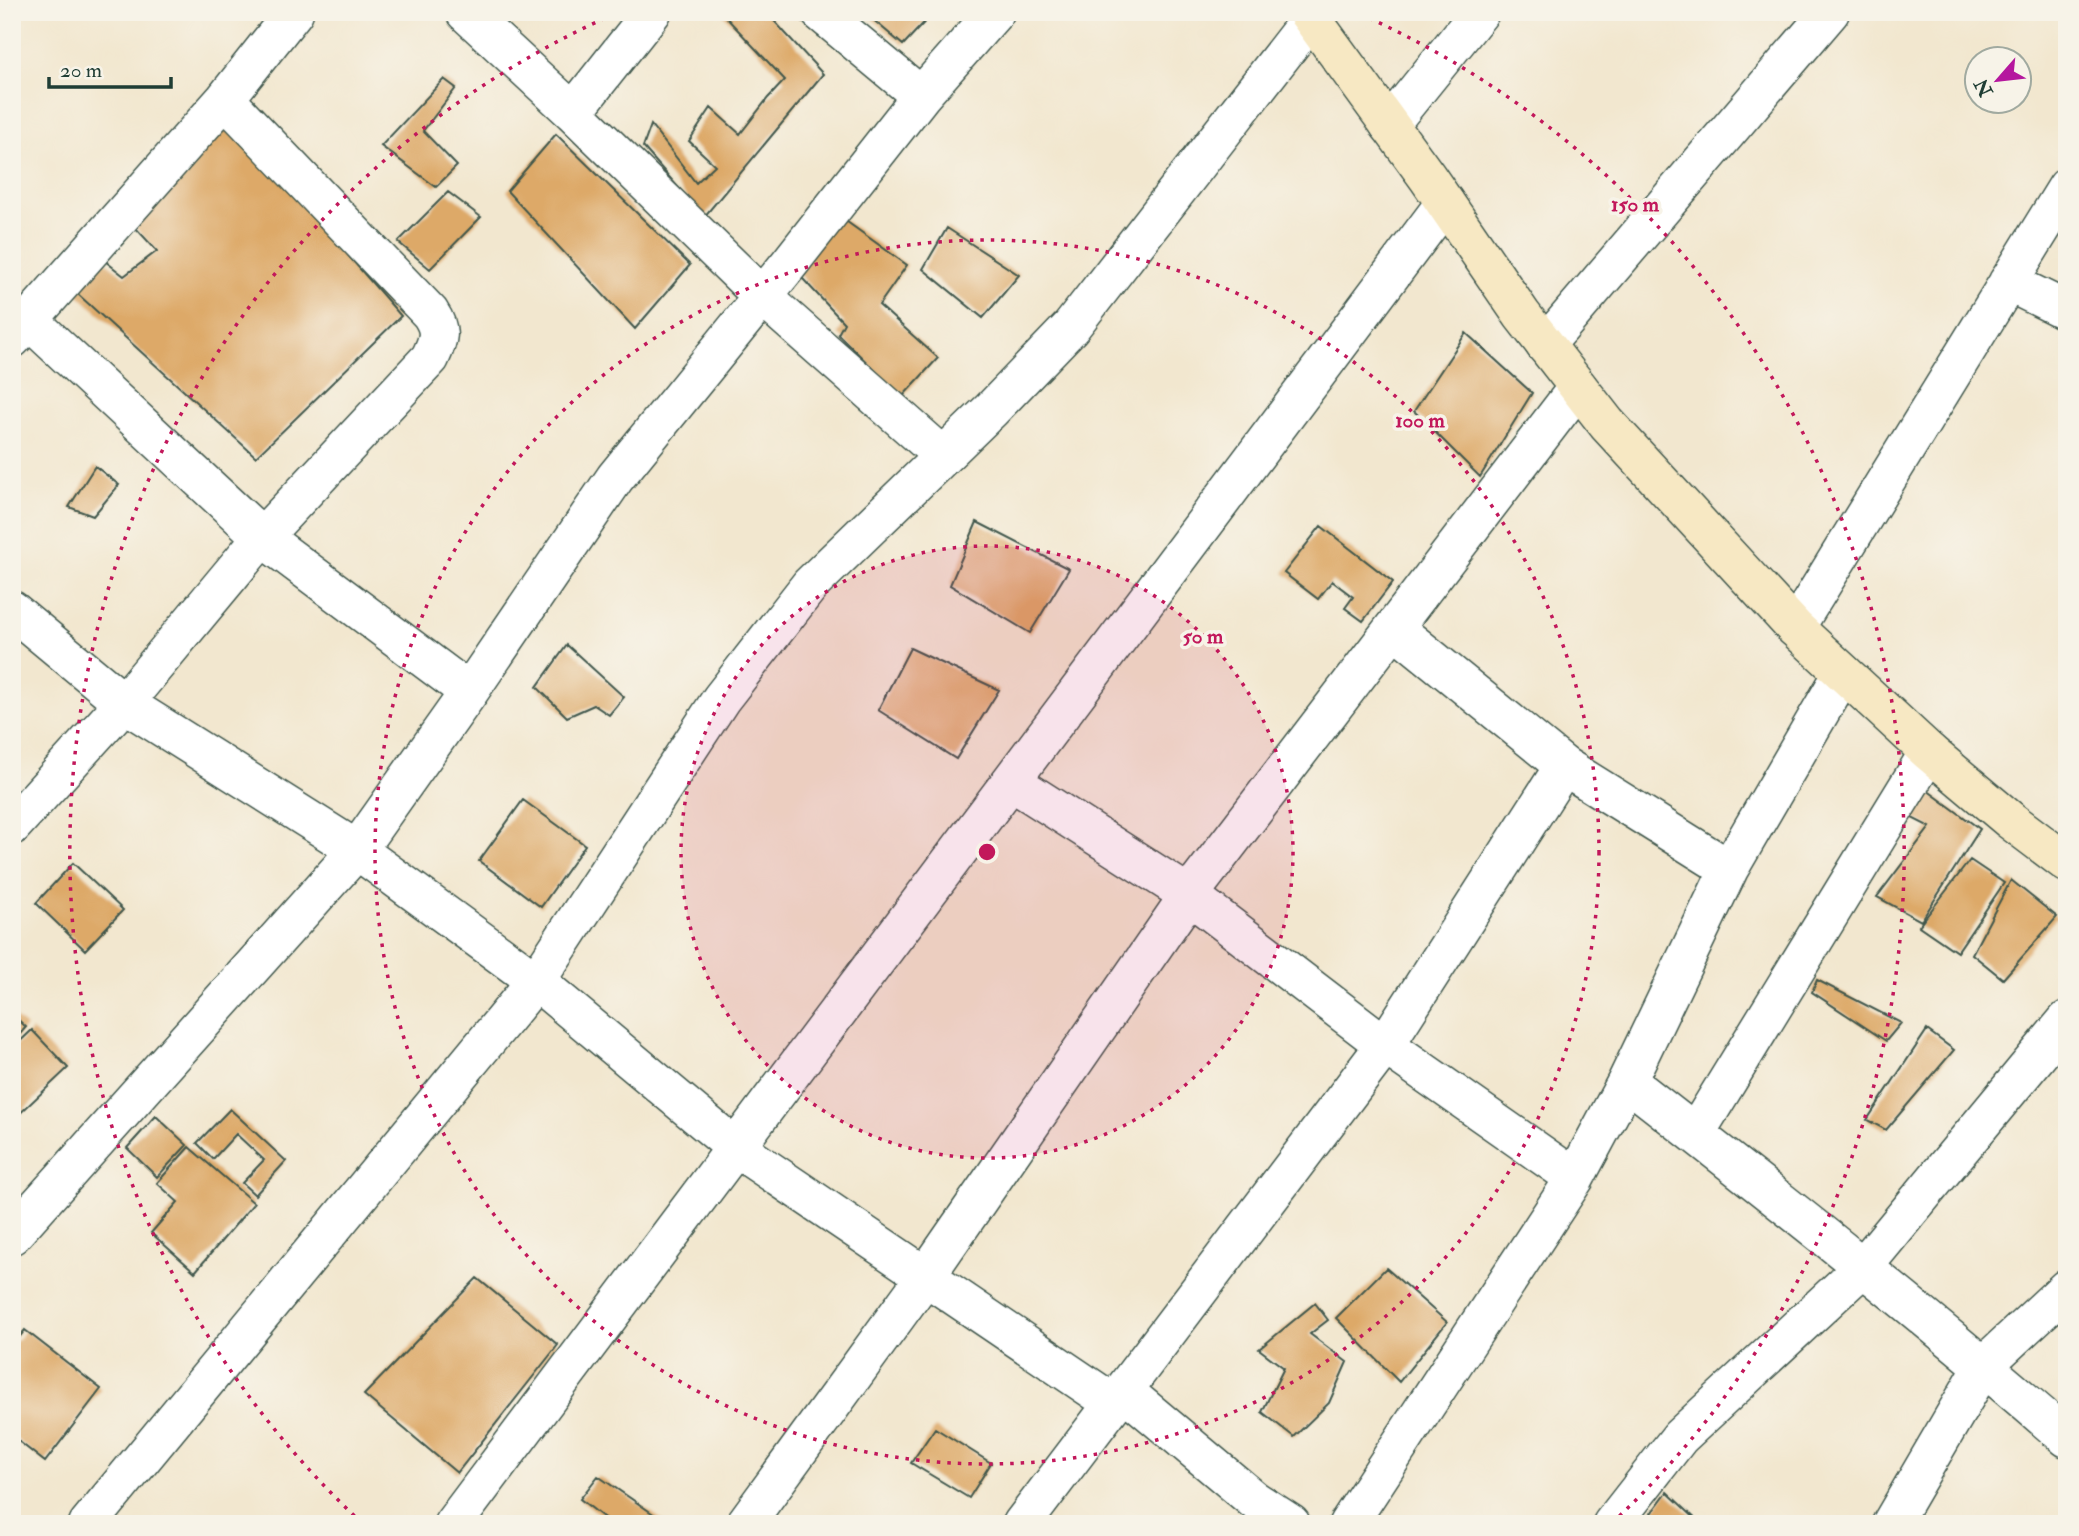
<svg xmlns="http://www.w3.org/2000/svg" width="2079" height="1536" viewBox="0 0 2079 1536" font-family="'IM FELL Double Pica',serif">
<rect width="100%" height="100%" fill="#f7f3e8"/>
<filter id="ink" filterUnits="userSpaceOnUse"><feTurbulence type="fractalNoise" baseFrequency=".0143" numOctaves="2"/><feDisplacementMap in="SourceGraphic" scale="14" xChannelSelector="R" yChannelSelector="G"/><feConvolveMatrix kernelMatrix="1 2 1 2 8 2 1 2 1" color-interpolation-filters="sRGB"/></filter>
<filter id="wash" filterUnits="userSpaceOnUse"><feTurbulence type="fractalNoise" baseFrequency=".00686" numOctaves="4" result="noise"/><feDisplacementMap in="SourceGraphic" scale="28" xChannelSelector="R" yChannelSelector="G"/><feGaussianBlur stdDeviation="1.57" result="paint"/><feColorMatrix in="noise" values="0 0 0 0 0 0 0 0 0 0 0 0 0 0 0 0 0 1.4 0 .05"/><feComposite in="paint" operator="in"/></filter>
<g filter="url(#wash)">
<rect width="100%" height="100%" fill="#f2e7cf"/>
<g id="blocks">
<!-- building -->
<path fill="#dda967" d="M721,12H766L823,74L704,217L643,147L651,125L696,183L715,165L689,141L711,108L740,134L768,98L785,80Z
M864,12H934L903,45Z
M444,79L456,88L423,131L457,166L436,187L381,146Z
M228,118L401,316L256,457L69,286L100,257L124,276L157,251L123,214Z
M556,134L690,265L635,329L507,191Z
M448,192L481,217L430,269L398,242Z
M836,214L907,265L879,305L938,358L902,397L838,334L844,323L789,264Z
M947,228L1019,275L983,318L923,269Z
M1466,333L1532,393L1480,477L1414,411Z
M95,466L119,485L93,516L69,507Z
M977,522L1069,569L1030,633L950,585Z
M1321,526L1393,582L1363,621L1345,608L1353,597L1332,581L1318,599L1284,573Z
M567,645L624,697L609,715L594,705L567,717L537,687Z
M910,648L999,690L956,759L878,710Z
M1916,782L1980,829L1921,921L1877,897L1930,827L1896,810Z
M523,800L585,845L541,907L479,861Z
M1970,860L2004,883L1957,952L1919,926Z
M73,863L123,910L85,950L36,903Z
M2011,880L2057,917L2003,979L1972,954Z
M1817,980L1901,1023L1886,1041L1812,992Z
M12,1014L26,1027L12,1043Z
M32,1030L68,1068L12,1121V1049Z
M1927,1030L1954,1050L1886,1130L1867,1120Z
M230,1109L286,1161L255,1195L242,1183L264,1160L236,1134L213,1159L197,1143Z
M156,1116L187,1145L157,1177L127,1148Z
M189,1147L254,1203L195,1272L151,1233L178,1202L157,1183Z
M1386,1268L1447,1322L1399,1382L1336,1318Z
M477,1278L558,1345L457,1473L364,1395Z
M1315,1303L1328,1320L1310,1334L1347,1362L1329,1403L1294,1437L1262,1412L1284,1368L1259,1349Z
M12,1326L19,1331L12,1340Z
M25,1330L101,1389L45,1462L12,1436V1346Z
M935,1428L991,1463L969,1498L911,1463Z
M598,1476L668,1524H612L580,1499Z
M1667,1492L1701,1524H1643Z"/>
</g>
</g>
<g filter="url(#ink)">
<use href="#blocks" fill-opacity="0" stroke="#3f564b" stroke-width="2"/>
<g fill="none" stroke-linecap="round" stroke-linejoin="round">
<defs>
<path id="street" d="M465,12L573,112L763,297L943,456
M820,12L921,96
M573,112L652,12
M1389,125L1480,12
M2008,282L2067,311
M29,320L262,537L469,692
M12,339L225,99L294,12
M1545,345L1830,12
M12,610L124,703L357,850L536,981L736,1148L1113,1403
M1394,628L1564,766L1729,869
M1795,628L2067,187
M1011,781L1189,895L1385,1045L1575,1178
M12,826L124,703L262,537L430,358C439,339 442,331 430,313L225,99
M1627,1081C1776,1197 1925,1314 2067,1438
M1695,1134L1929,752
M12,1235L357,850L469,692L615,478L789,264L921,96L995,12
M1123,1390L1254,1500L1291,1524
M88,1524L536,981L721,699L810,585L991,410L1071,327L1311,18
M453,1524L1445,203
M745,1524L925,1277L1189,895L1578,387
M1022,1524L1385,1045L1564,766
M1348,1524L1575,1178L1627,1081L1729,869L1843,673
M1612,1524L1680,1437L1862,1268L2067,1020
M1891,1524L1984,1365L2067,1288"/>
<path id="secondary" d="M1307,12L1428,178L1522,315L1607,424L1795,628L1929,752L2010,820L2067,863"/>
</defs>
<!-- street casing -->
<use href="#street" stroke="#3f564b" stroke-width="41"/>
<!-- secondary casing -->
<use href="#secondary" stroke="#3f564b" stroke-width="41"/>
<!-- street -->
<use href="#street" stroke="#fff" stroke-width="38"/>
<!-- secondary -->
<use href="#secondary" stroke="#f7e8c3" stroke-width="38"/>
</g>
</g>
<!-- distance rings -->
<circle cx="987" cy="852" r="306" fill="#c2185b" fill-opacity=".12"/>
<g fill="none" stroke="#c2185b" stroke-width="3.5" stroke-dasharray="3.5 7">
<circle cx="987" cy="852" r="306"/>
<circle cx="987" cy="852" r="612"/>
<path d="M362 1523A917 917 0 0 1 614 14M1360 14A917 917 0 0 1 1612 1523"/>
</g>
<circle cx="987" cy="852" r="10" fill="#c2185b" stroke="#f7f3e8" stroke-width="3.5"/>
<g font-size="21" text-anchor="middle" font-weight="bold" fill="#c2185b" stroke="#f7f3e8" stroke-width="7" stroke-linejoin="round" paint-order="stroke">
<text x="1635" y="211">150 m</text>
<text x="1420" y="427">100 m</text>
<text x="1203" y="643">50 m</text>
</g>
<!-- margin -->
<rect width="2079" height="1536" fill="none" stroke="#f7f3e8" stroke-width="42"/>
<!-- north arrow -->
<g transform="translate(1998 80) rotate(242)"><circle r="33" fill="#f7f3e8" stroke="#a1aaa0" stroke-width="2"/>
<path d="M0-5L12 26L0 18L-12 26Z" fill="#b5179e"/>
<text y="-10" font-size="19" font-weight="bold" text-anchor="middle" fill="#1f3d34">N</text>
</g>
<!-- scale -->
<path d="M49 77v10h122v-10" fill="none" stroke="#1f3d34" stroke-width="3.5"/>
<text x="60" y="77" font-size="21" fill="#1f3d34" stroke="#f7f3e8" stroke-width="5" paint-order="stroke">20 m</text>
</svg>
